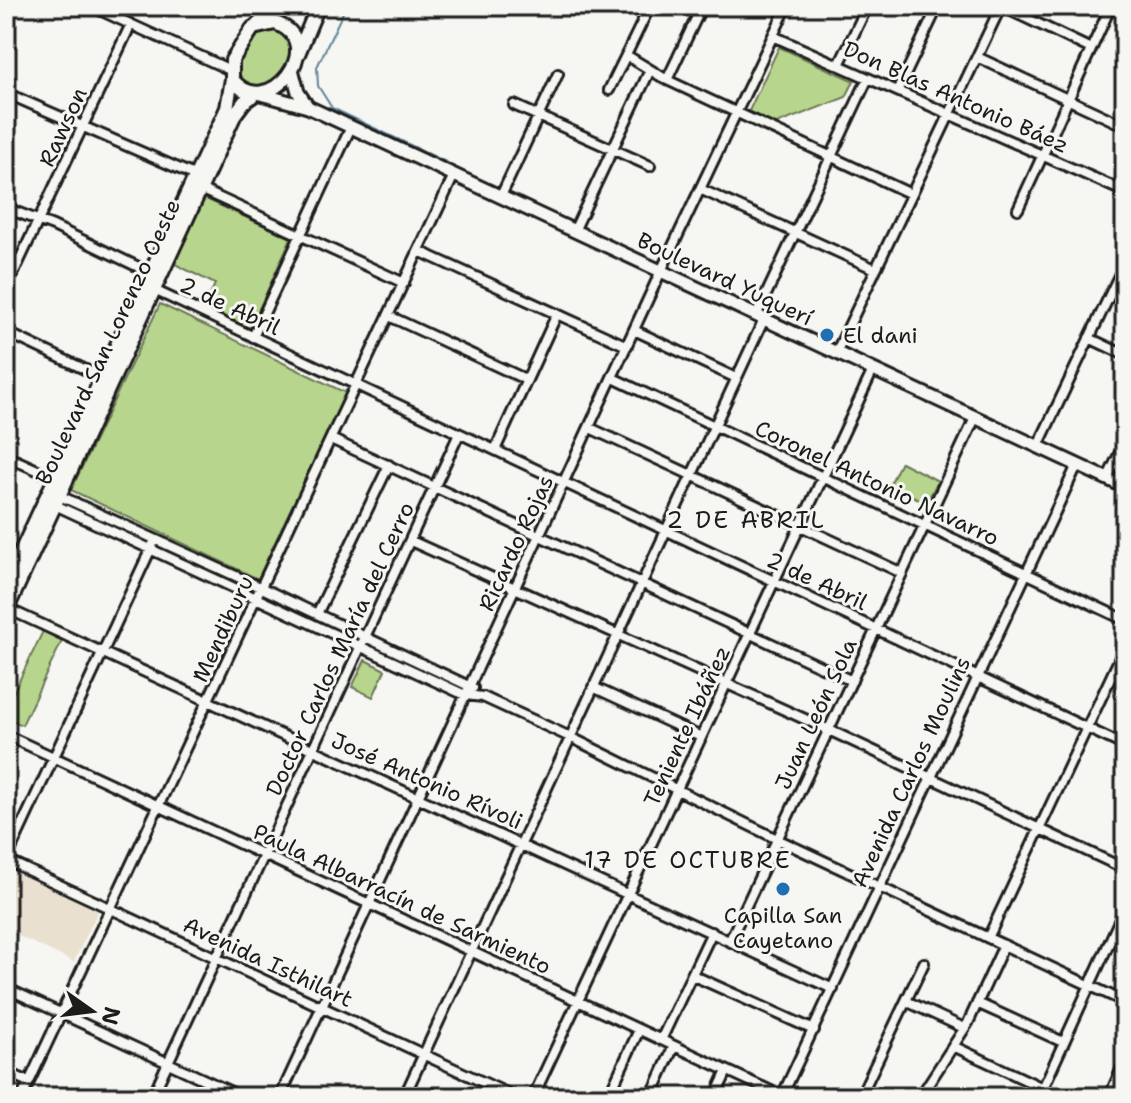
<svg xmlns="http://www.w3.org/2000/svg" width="1131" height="1103" viewBox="0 0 1131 1103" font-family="'Shantell Sans',sans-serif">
<rect width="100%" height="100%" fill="#f6f6f2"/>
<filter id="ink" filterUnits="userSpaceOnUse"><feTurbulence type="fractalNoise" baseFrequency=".0125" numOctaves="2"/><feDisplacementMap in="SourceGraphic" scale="16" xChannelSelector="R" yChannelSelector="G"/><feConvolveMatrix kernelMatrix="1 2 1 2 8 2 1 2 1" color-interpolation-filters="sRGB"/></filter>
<g filter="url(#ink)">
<!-- built -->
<path fill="#eae0d0" d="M14,872L98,911L74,962L6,930V889Z"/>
<!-- green -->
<path fill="#b8d58e" stroke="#6a7855" stroke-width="2" d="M265,28L279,29L291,37C291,45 293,56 290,63C276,93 247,98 233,66L254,34Z
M779,47L854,81L846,97L774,125L748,113Z
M206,199L291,238L251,327L244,331L203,311L215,284L173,263L203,200Z
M160,304L346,393L258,579L71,490Z
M901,462L938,481L926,503L890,484Z
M43,631L62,641L22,725L6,718V708Z
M365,660L385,670L373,697L352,687Z"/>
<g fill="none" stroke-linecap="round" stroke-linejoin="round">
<!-- stream -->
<path stroke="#5f8398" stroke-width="2" d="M346,6L317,67L318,86L332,108L448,163"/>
<defs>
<path id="street" d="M91,6L230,70
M1001,6L1091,49
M1113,6L1125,12
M6,8L7,6
M773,36L1125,192
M626,55L667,80L911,194
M977,57L1125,126
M839,65L865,11
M667,80L702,6
M609,90L650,6
M898,90L938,6
M6,93L196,176
M514,105L650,166
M200,189L404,283
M700,189L875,269
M501,196L558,74
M6,208L53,226L155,275
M1018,209L1111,6
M574,231L650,70
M419,251L627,346
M6,289L131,24
M152,289L1125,746
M389,316L527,380
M756,316L868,78
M634,330L736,378
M6,332L103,378
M253,337L351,127
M1089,338L1125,355
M836,353L1001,6
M613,378L1125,620
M590,428L902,573
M331,439L852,681
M1038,446L1125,263
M495,450L557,314
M6,456L55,478
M1107,479L1125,442
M58,495L262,588L473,688
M53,504L465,695L483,697L570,737L777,839L1125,1002
M411,541L829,730L1125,869
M6,608L833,989
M317,614L389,465
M593,687L701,737
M6,735L784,1097
M6,860L515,1097
M6,860L153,544
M988,938L1125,647
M730,940L975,418
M692,975L814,1030
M6,988L242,1097
M906,1001L964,1028
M977,1003L1063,1042
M661,1040L712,932
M953,1046L1062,1097
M6,1072L29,1082
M782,1096L1077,465
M22,1097L454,175
M152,1097L459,434
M280,1097L661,271L787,6
M404,1097L764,319
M533,1097L873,370
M608,1097L639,1030
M651,1097L674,1046
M715,1097L727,1071
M860,1097L924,963
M920,1097L968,1023L1004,945
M1039,1097L1125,908
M1109,1097L1125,1061"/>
<path id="secondary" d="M292,69L298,92L308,107
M261,94L308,107L1125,487
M782,1097V1096"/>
<path id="primary" d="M275,23C331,42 267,125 232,79V60L253,28Z
M256,26L277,6
M298,54L318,6
M6,584L227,108L232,79
M6,611L235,114L244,102L254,95"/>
</defs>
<!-- street casing -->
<use href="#street" stroke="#1c1c1c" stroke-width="14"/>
<!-- secondary casing -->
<use href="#secondary" stroke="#1c1c1c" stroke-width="17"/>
<!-- primary casing -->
<use href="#primary" stroke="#1c1c1c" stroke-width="18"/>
<!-- street -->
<use href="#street" stroke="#f6f6f2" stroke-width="8"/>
<!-- secondary -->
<use href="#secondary" stroke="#f6f6f2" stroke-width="11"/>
<!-- primary -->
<use href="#primary" stroke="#f6f6f2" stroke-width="12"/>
</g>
</g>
<!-- markers -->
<g fill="#1f6fb2" stroke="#f6f6f2" stroke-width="3">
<circle cx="827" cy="335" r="8"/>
<circle cx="783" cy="889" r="8"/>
</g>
<g text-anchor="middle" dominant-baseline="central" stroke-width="6" stroke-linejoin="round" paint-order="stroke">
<!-- street labels -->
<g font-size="22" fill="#1c1c1c" stroke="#f6f6f2">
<text transform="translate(956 97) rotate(24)">Don Blas Antonio Báez</text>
<text transform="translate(63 127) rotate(-65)">Rawson</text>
<text transform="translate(725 279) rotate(25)">Boulevard Yuquerí</text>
<text transform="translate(230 306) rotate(25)">2 de Abril</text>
<text transform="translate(108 342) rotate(-65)">Boulevard San Lorenzo Oeste</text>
<text transform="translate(877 483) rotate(25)">Coronel Antonio Navarro</text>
<text transform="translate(516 543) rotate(-65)">Ricardo Rojas</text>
<text transform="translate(817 581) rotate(25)">2 de Abril</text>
<text transform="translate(223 629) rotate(-65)">Mendiburu</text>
<text transform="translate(340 649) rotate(-65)">Doctor Carlos María del Cerro</text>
<text transform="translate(816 714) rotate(-65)">Juan León Sola</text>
<text transform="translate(687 726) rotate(-65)">Teniente Ibáñez</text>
<text transform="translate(911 772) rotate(-65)">Avenida Carlos Moulins</text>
<text transform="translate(427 781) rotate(24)">José Antonio Rívoli</text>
<text transform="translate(402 899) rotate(25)">Paula Albarracín de Sarmiento</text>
<text transform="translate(268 962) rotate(25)">Avenida Isthilart</text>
</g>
<!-- poi labels -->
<g font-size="22" fill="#1c1c1c" stroke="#f6f6f2" text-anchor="start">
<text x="843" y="335">El dani</text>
<text x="783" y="915" text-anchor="middle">Capilla San<tspan x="783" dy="25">Cayetano</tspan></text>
</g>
<!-- neighbourhood labels -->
<g font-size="24" letter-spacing="2" fill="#1c1c1c" stroke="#f6f6f2">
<text x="746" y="520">2 DE ABRIL</text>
<text x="688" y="860">17 DE OCTUBRE</text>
</g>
</g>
<!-- margin -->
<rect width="1131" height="1103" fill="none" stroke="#f6f6f2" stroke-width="32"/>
<rect x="16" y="16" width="1099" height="1071" fill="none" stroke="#1c1c1c" stroke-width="3" filter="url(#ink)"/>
<!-- north arrow -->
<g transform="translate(92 1011) rotate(104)" stroke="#f6f6f2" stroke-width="6" paint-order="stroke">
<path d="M0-6L14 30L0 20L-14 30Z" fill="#1c1c1c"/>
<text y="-12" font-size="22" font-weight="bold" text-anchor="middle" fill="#1c1c1c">N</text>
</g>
</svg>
